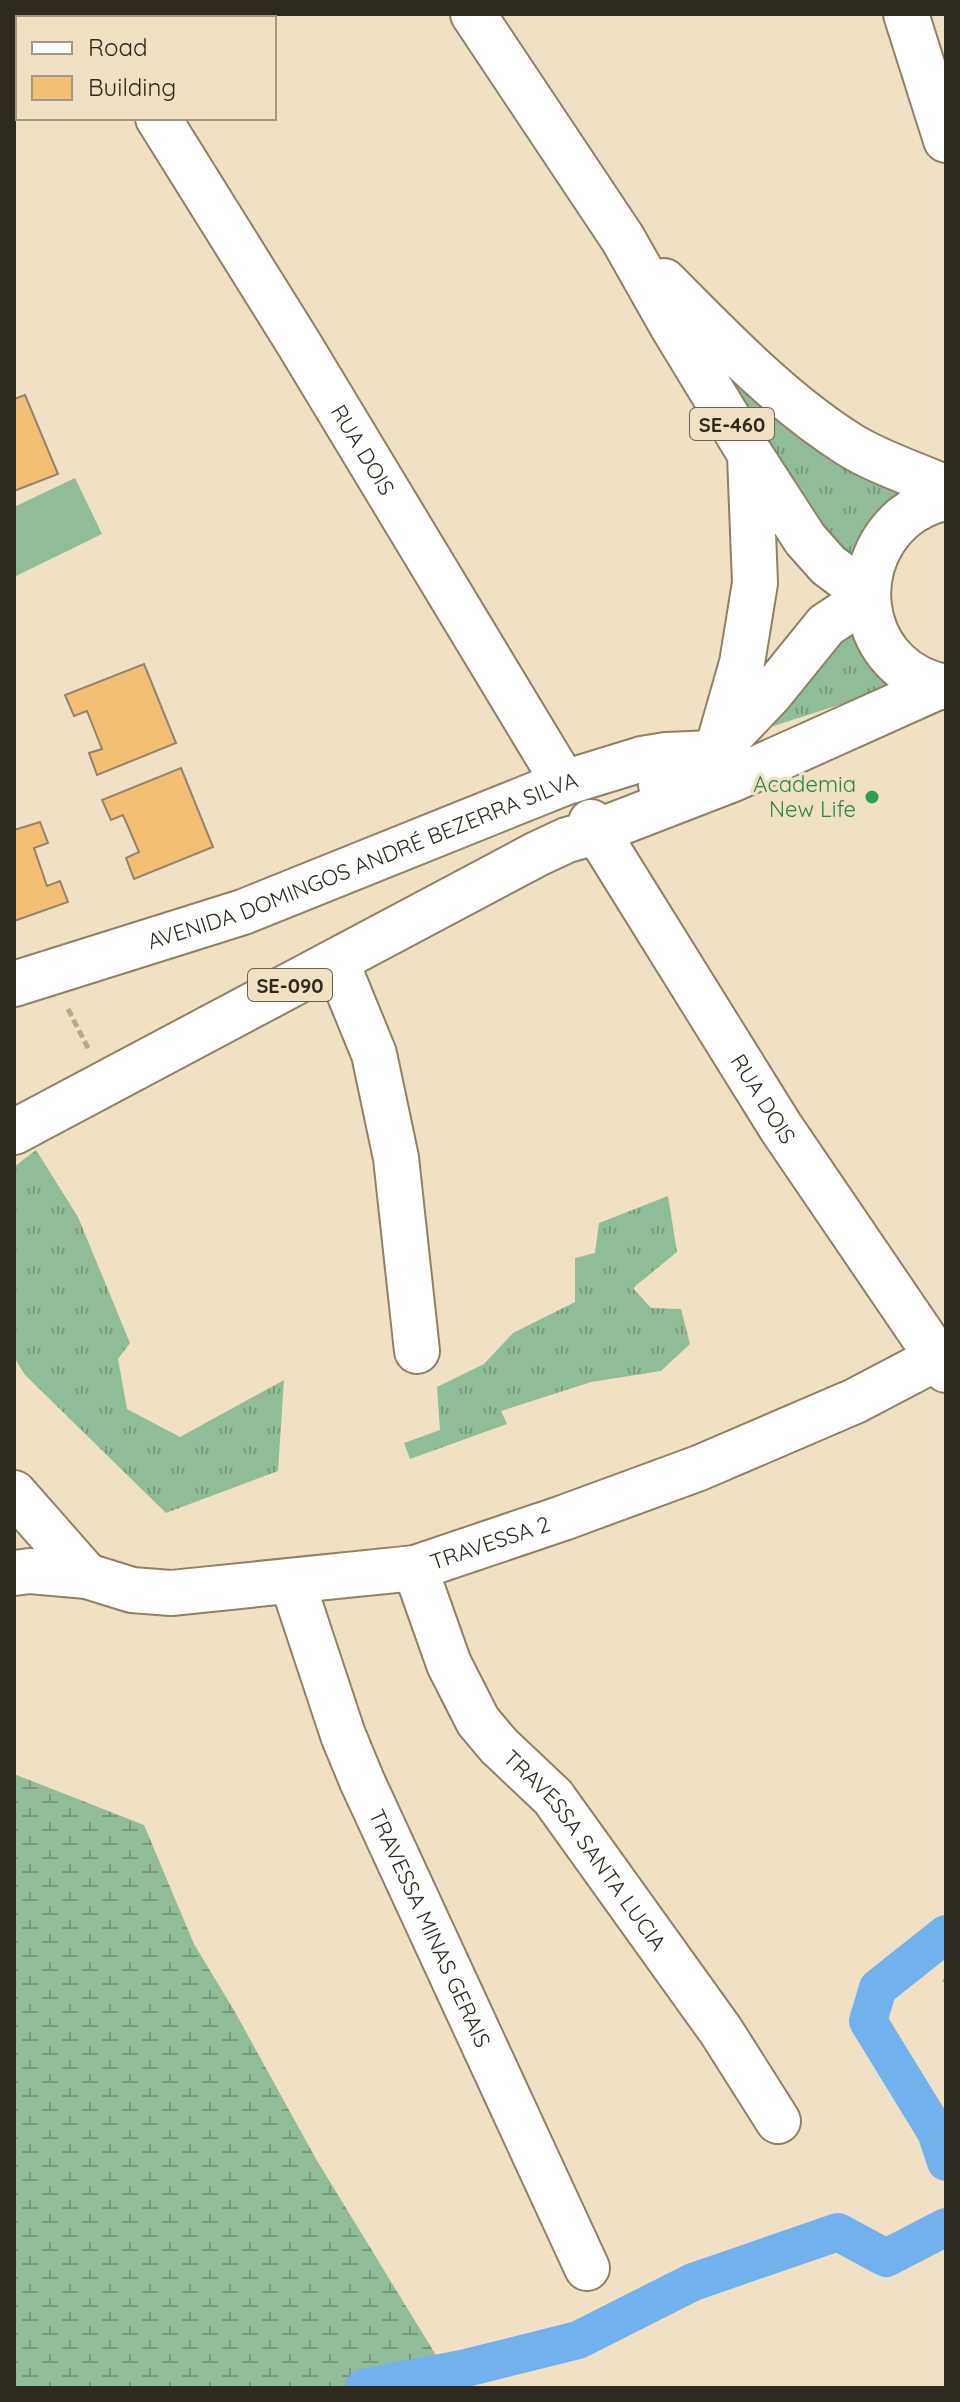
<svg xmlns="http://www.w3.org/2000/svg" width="960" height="2402" viewBox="0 0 960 2402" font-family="Quicksand,sans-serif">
<defs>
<pattern id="grass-tufts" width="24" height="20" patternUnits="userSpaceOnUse" patternTransform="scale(2)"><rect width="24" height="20" fill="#91bc9a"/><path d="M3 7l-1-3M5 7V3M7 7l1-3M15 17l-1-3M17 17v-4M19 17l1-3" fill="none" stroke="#77997d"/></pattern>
<pattern id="wetland-marsh" width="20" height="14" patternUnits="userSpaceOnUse" patternTransform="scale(2)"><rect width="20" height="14" fill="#91bc9a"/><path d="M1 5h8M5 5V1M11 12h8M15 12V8" fill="none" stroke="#77997d"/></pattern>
</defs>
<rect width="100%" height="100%" fill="#f0e1c5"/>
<!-- grass -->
<path fill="url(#grass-tufts)" d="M692,346L928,487L856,573Z
M829,597L904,684L736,738Z
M36,1150L78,1217L130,1343L118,1359L127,1409L180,1437L284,1380L278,1471L166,1513L25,1375L14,1357V1167Z
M668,1196L677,1252L633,1288L651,1308L681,1309L690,1344L661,1371L591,1382L501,1411L507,1424L410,1459L404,1443L440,1430L437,1387L484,1364L513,1333L575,1302V1258L595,1253L599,1223Z"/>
<!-- wetland -->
<path fill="url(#wetland-marsh)" d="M14,1774L144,1825L194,1944L235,2012L316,2159L456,2388H14Z"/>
<!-- pitch -->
<path fill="#91bc9a" d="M75,478L102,534L14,577V507Z"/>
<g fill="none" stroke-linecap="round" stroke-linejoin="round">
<!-- canal -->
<path stroke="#71b1ed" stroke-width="38" d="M946,1934L878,1988L868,2021L936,2132L946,2162
M364,2388L462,2369L578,2340L693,2282L838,2232L886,2258L946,2227"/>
</g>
<!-- building -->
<path fill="#f3bf75" stroke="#95836b" stroke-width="2" d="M25,395L58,474L14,491V399Z
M144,664L176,743L97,775L89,753L102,749L87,711L74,716L65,695Z
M181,768L213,847L134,879L126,858L139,852L123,815L111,820L102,800Z
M40,822L48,843L34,848L47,886L60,881L68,902L14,921V830Z"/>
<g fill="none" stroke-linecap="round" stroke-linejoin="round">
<defs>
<g id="minor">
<path d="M76,18L82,14"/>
<path d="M14,58L18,55"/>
<path id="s1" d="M158,118L299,344L564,783"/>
<path id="s2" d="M591,822L780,1126L946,1370"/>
<path d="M336,961L374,1054L396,1158L417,1351"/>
<path id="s3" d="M14,984L243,912L564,783L642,759L666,755L714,753"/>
<path d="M14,1493L87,1576"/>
<path id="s4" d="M415,1568L449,1664L478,1721L499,1746L553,1797L721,2031L778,2121"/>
<path id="s5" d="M14,1573L30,1571L87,1576L132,1590L171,1593L415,1568L563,1518L699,1468L855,1401L937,1358"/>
<path id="s6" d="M292,1581L343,1735L362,1781L587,2268"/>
</g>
<path id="tertiary" d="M906,14L946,140"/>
<path id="primary" d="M473,14L623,239L671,324L750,454L805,539L828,565L844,577L867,583
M664,281C721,338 781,402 850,445C879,463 915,474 946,488
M946,498C930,501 914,509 902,519C842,573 865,673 946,687
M718,747L742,663L755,583L750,456
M661,785L714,753L771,693L826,625L867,598
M14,1132L537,854L567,840L596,832L733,779L940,686"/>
</defs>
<!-- minor casing -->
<use href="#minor" stroke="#8f8167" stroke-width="48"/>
<!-- tertiary casing -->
<use href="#tertiary" stroke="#8f8167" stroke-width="48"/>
<!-- primary casing -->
<use href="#primary" stroke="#8f8167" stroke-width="48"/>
<!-- path -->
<path stroke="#b4a992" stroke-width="5" stroke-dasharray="8 4" stroke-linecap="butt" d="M68,1009L89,1050
M944,1979L946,1981"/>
<!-- minor -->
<use href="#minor" stroke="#fff" stroke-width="44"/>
<!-- tertiary -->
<use href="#tertiary" stroke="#fff" stroke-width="44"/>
<!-- primary -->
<use href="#primary" stroke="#fff" stroke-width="44"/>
</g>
<!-- markers -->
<circle fill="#2e9e5b" stroke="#f0e1c5" stroke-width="3" cx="872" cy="797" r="8"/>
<g text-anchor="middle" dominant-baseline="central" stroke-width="7" stroke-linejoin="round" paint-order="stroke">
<!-- shield labels -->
<g fill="#f0e1c5" stroke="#696151" stroke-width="2">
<rect x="690" y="408" width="84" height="32" rx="6"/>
<rect x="248" y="969" width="84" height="32" rx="6"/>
</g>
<g font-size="20" font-weight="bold" fill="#2f2a1f">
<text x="732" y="424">SE-460</text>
<text x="290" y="985">SE-090</text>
</g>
<!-- street labels -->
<g font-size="22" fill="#2f2a1f" stroke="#f0e1c5">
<text stroke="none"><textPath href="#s1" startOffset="390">RUA DOIS</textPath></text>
<text stroke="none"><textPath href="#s3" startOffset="370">AVENIDA DOMINGOS ANDRÉ BEZERRA SILVA</textPath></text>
<text stroke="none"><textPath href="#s2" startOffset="326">RUA DOIS</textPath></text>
<text stroke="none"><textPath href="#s5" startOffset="484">TRAVESSA 2</textPath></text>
<text stroke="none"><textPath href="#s4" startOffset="334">TRAVESSA SANTA LUCIA</textPath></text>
<text stroke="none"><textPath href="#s6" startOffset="374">TRAVESSA MINAS GERAIS</textPath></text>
</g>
<!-- leisure labels -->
<g font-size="22" fill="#27864d" stroke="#f0e1c5" text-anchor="end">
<text x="856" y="784">Academia<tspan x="856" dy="25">New Life</tspan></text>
</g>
</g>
<!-- border -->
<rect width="960" height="2402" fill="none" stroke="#2f2a1f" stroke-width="32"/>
<!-- legend -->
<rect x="16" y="16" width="260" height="104" fill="#f0e1c5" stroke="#a39883" stroke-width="2"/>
<rect x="32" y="42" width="40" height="12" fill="#ffffff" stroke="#a39883" stroke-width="2"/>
<text x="88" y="56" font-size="24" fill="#2f2a1f">Road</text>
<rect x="32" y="76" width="40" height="24" fill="#f3bf75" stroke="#a39883" stroke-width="2"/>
<text x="88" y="96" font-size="24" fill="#2f2a1f">Building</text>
</svg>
